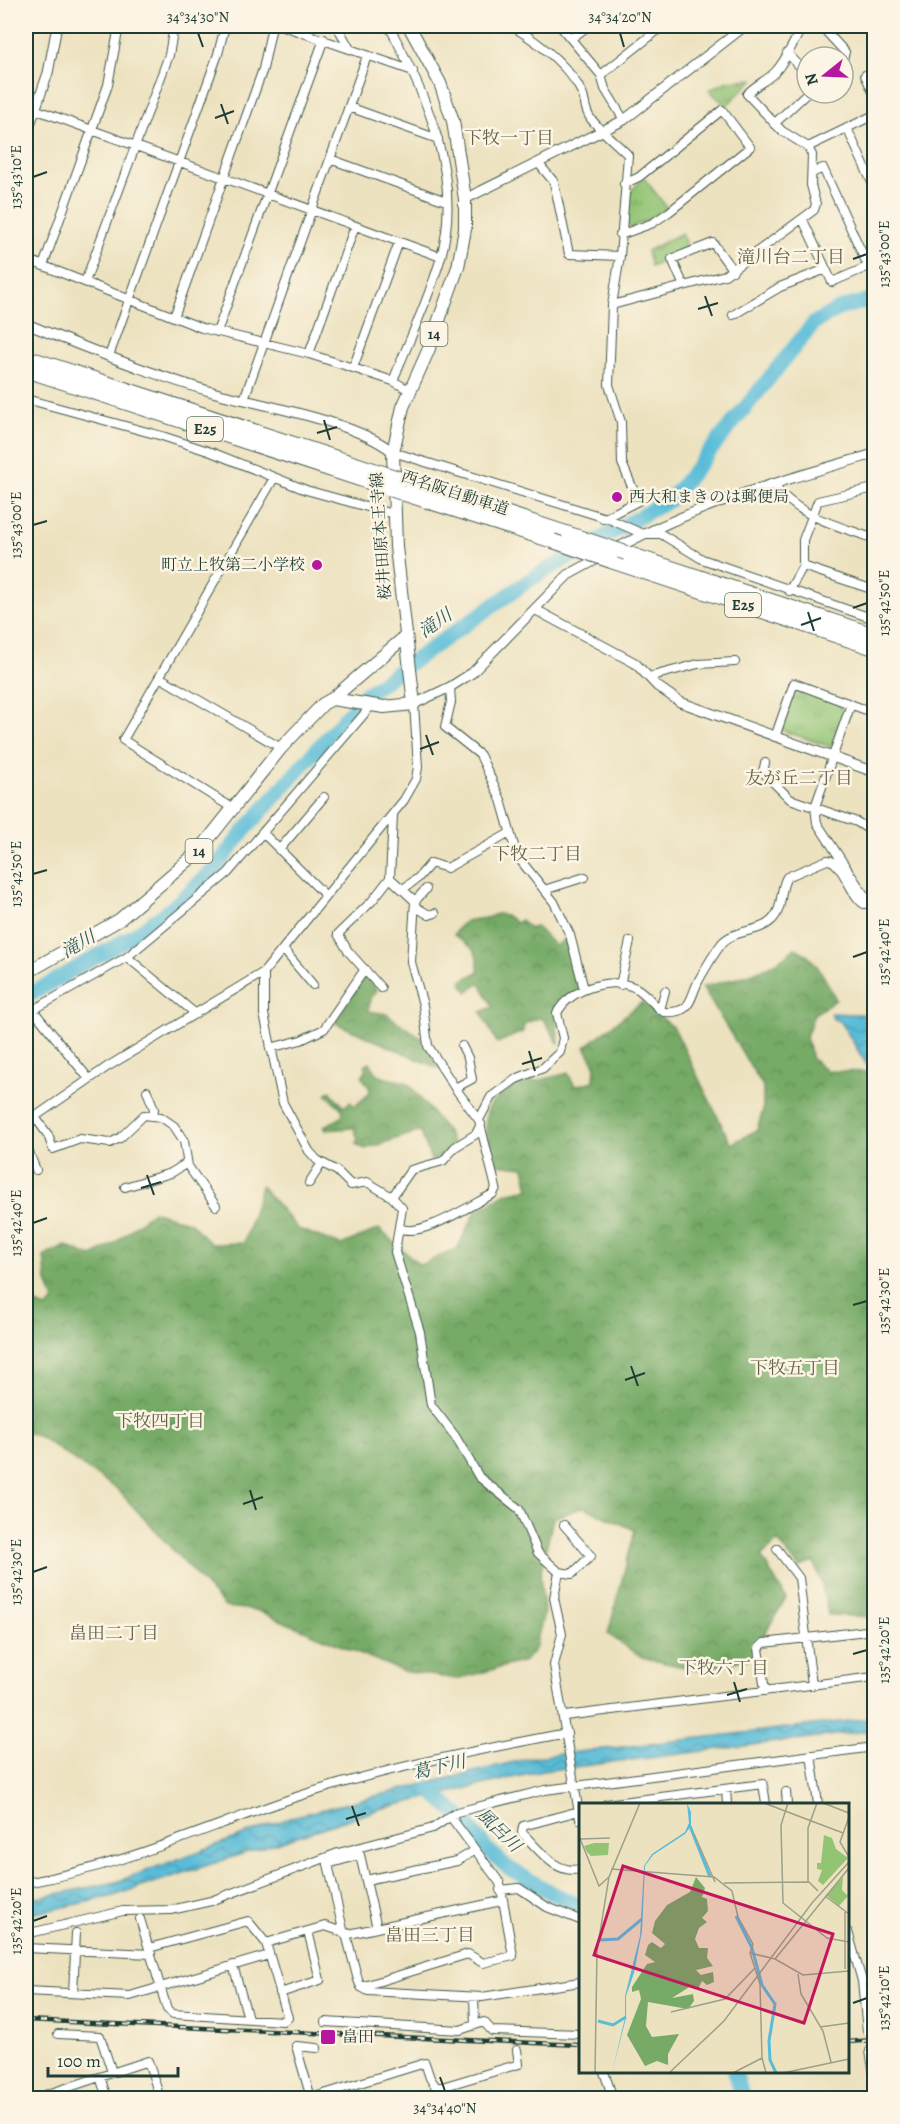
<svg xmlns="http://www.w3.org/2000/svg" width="900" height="2124" viewBox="0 0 900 2124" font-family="Alegreya,'Noto Serif JP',serif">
<defs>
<pattern id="grass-tufts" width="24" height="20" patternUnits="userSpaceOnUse" patternTransform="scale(1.5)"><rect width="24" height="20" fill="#93c474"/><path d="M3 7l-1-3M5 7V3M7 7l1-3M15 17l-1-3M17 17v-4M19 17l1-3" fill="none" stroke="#77a060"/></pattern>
<pattern id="forest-crowns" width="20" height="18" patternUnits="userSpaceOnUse" patternTransform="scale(1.5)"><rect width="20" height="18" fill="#76aa66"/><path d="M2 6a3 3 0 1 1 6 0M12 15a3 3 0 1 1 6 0" fill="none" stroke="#608c55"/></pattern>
<pattern id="water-waves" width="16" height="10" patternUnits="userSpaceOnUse" patternTransform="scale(1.5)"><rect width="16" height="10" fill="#59bcd8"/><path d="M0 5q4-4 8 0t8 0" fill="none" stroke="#499ab0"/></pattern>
</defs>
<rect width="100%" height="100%" fill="#fcf5e5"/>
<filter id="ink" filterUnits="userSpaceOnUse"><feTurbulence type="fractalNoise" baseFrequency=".0167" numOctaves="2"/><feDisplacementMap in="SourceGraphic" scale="12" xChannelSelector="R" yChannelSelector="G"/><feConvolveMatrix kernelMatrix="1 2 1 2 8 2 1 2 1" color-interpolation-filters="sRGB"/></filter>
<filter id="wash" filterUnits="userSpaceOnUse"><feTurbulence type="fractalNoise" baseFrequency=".008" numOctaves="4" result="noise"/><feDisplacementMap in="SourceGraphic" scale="24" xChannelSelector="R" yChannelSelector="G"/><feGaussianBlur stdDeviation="1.35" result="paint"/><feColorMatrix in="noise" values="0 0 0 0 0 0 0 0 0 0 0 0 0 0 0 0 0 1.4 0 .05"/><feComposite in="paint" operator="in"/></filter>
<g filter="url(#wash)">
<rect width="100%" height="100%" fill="#ede2c0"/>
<!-- grass -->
<path fill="url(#grass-tufts)" stroke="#598054" stroke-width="1.5" d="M754,79L726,106L709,90L728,81Z
M644,178L668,209L631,228L626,224L628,194Z
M682,233L688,249L651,267L647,251Z
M795,687L838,702L844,712L831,747L781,730Z"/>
<!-- forest -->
<path fill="url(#forest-crowns)" stroke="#4a744d" stroke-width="1.5" d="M496,914L506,915L516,923L521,920L530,929L536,926L555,946L567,938L582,988L555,1010L559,1044L544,1020L539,1018L524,1024L523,1032L497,1043L481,1012L493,1007L480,983L467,992L461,981L478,972C480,951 470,945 454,935C466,911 476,925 496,914Z
M795,948C816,957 826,980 836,1000L814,1014L806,1037L812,1059L828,1071L874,1072V1617L828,1615L822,1584L813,1561L799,1568L778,1541L761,1556L786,1598L750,1658L698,1670L642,1658L608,1634L635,1530L584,1507L553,1518L540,1575L544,1612L535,1649L525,1661L457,1679L402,1671L256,1610L225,1607L118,1490L40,1437L26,1432V1299L46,1308L54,1301L46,1278L44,1256L66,1246L91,1257L114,1244L153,1211L191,1223L211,1244L244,1243L261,1186L298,1229L341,1245L379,1229L420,1265L457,1249L475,1213L504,1194L529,1189L524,1167L495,1164C490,1146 477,1114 495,1099C498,1096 504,1095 507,1092C515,1084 519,1081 530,1077L533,1082L568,1073L575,1086L594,1081L595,1064L585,1047L642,1002L674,1028L731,1144L757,1130L763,1110V1086L702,987C734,979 771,972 795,948Z
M365,973L377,990L371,998L368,1011L386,1014L423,1039L438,1068L335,1023Z
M370,1062C380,1084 391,1076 408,1083L448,1133L453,1145L440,1159L431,1160L420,1131L365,1149L356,1144L358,1139L354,1128L326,1130L324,1126L339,1119L343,1114L342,1109L326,1094L330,1091L344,1107L350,1102L355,1106L370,1093L369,1087L362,1077L366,1071L364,1065Z"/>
<!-- water -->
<path fill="url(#water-waves)" stroke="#3c7c86" stroke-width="1.5" d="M831,1013L874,1015V1072H871L841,1022L833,1019Z
M874,1718V1730L542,1771L380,1809L110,1897L26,1915V1900L116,1882L295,1816L534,1757Z"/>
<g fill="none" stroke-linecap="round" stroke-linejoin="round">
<!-- river -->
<path stroke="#59bcd8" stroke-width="15" d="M26,997L134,935L172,908L215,868L244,831L366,694L534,577L671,499L814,323L838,309L874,299
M429,1789L463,1819L485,1847L507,1867L550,1892L580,1906
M735,2072L743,2098"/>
</g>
</g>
<g filter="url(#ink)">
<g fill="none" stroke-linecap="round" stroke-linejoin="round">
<defs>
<path id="minor" d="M283,26L413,71
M337,26L350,49
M389,26C426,95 463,177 441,257C429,299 409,340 393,381
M512,26C538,42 568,64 582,93C586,102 584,110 591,119C602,132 616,143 628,155L620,256L612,305L609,385L621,422L622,463L638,501L603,519
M560,26L601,75L605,89L624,120
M821,26L845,52L843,59
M572,38L588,26
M787,53L807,74
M601,75L663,26
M865,75L874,94
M26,106L441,257
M349,107L438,139
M774,124L807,93
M847,128L874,187
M808,147L874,115
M330,159L446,201
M539,164L554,182L569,254L620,256
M812,173L823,168L868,266
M803,220L832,282L874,264
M620,235L653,223L669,212L750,147L722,110L639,177L624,184
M26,259L202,328L309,354L353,368L399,242
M43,266L108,85L119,26
M85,282L169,55L174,26
M683,284L672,259L713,243L733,271
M612,305L725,275L814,210L816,204L811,185L812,155L808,147L782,131L747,94C756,84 767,81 776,71C787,59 794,40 803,26
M733,315L780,287L826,269
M174,317L263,69L272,26
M217,332L324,39
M309,354L355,226
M109,356L218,54L225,26
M353,368L393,381L411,391
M26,399L162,436L211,452L306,490L393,514
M244,399L367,56
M393,452L609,519L643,534H661L702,559L874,619
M772,483C799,518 835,524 874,539
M803,566L874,590
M789,591L803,566V540L818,501L874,488
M649,677L698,664L735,662
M161,678L281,748
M450,687L451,702L445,727L480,755L501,800L517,856L554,902L570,935L584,989
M851,704L815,807L817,823L874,910
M775,737L794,683L874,713
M765,763L763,772L790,799L857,822L874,833
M234,809L123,740L274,478
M262,832L325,895
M279,850L324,797
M390,878L415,901L411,962L423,1005L428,1046L455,1088L479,1120L496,1188L493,1194C472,1204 420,1239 400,1228
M403,889L418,878L431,863L447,868L510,833
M544,890L585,877
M415,901L426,889
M416,907L429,915L435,913
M283,949L313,985
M127,957L196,1014
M264,972V1014L283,1103L309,1151L317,1160L337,1171L351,1185L367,1182L392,1197L402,1208L395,1252L420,1332L431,1405L455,1436L479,1477L519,1509L538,1553L559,1572L572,1574L591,1556L564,1525
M620,985L630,941
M381,988L348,951L338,934L372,901L390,878L393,816
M33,1010L89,1079
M660,1010L665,991
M26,1014L127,957L228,873L371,706
M270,1048L301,1040L324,1029L365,969
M455,1088L472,1079L468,1058L462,1046
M147,1091L154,1109L153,1116
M35,1117L48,1135L53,1149L80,1139L110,1143L120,1138L144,1115L161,1117L174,1126L184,1141L188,1166L216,1206
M479,1120L491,1097L516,1079L543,1068L560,1052L563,1038L557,1013C570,989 610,976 636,988C647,994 654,1006 664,1012C694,1014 689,997 700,978C705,969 716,951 722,943C735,929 759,933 772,920C784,908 779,889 787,877L827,860C842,859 850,896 864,904L870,903
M26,1123L107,1067L264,972L404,800L416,779L418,767L414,704
M26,1145L36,1170
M309,1183L322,1163
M125,1187L171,1173L187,1163
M392,1197L411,1170L443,1161L455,1147L476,1134L481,1124
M777,1549L799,1578L812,1685
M559,1572L554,1598L562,1634L554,1665L580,1819
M765,1691L759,1648L764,1643L866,1631
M565,1716L874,1677
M811,1755L818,1804
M726,1789L727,1804
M786,1792L787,1804
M606,1804L763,1784L766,1804
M579,1811L523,1826L522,1833C539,1849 555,1875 580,1869
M366,1880L457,1861L474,1851
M26,1883C122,1866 202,1829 293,1798C381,1769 476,1750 567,1733
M500,1890L519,1888L547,1907L580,1920
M140,1919L167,2009L173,2014L283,2021L288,2018L266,1943L248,1921L149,1948
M848,1932L862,1981L867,2031
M26,1934L123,1911L171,1910L211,1901L338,1853L433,1828L457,1812L545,1790L874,1747
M344,1934L328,1864L360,1855L377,1928
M346,1934L358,1980L361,1987L368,1991L482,1997L580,1982
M266,1943L325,1926L349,1934L501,1901
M26,1948L151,1954
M233,1965L248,2018
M361,1987L468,1954L483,1963L513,1956L500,1883L450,1816
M26,1991L130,1996L269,1955
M73,1993L76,1933
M280,1993L320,1980L308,1931
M474,1997L475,2025
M325,2022L460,2030L484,2022L492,2031L580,2034
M58,2034L100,2036L112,2072
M870,2051L874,2074
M604,2072L613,2098
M100,2077L107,2098
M36,2098L148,2061L160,2098
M311,2098L425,2063L430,2078L436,2087H442L519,2064L517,2050
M311,2098L296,2046L317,2048"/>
<path id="tertiary" d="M26,136L48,73L57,26
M465,199L624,120L745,26
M26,324C88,348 151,375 216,393C264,406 355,421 393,452
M613,550C700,503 780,481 874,454
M536,610L635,663L657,686L680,702L874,772
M414,704L450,687L472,673L568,575L601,557"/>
<path id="primary" d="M332,699L406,636
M26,973L119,920L199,851L281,748L323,704L332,699L384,707L414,704L396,547L393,452L403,407L428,351L458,267L465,229V199L453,121L440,83L409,26"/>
<path id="motorway" d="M26,357L383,473
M26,370L384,487
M401,479L569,534
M402,493L553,541
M626,553L874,635
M611,561L874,648"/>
</defs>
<!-- minor casing -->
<use href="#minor" stroke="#3e5649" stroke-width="10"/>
<!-- tertiary casing -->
<use href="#tertiary" stroke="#3e5649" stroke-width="11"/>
<!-- primary casing -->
<use href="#primary" stroke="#3e5649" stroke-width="14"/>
<!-- motorway casing -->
<use href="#motorway" stroke="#3e5649" stroke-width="16"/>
<!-- minor -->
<use href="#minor" stroke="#fff" stroke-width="8"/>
<!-- tertiary -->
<use href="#tertiary" stroke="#fff" stroke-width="9"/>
<!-- primary -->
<use href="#primary" stroke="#fff" stroke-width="12"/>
<!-- motorway -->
<use href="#motorway" stroke="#fff" stroke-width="14"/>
<defs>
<path id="rail" d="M26,2020L580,2045
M848,2042L874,2040"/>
</defs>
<!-- rail casing -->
<use href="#rail" stroke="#1f3d34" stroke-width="4.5"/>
<!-- rail -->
<use href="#rail" stroke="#fcf5e5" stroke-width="2" stroke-dasharray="7" stroke-linecap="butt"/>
<defs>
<path id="motorway-bridge" d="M383,473L401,479
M384,487L402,493
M569,534L626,553
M553,541L611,561"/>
</defs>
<!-- motorway-bridge casing -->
<use href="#motorway-bridge" stroke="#3e5649" stroke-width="16" stroke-linecap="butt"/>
<!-- motorway-bridge -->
<use href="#motorway-bridge" stroke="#fff" stroke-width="14"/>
</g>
</g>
<!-- ticks -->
<path fill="none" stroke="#1f3d34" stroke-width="2" d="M198,33L203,47M620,33L624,47M221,104L228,124M215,118L234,111M33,177L47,172M853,259L867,254M705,296L712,316M698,309L718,303M324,420L330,440M317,433L337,427M33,525L47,521M853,608L867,603M808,612L814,631M801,625L821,618M426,735L433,755M420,749L439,742M33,874L47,870M853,957L867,952M529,1051L535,1071M522,1064L542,1058M147,1175L154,1195M141,1188L161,1182M33,1223L47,1218M853,1305L867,1301M631,1366L638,1386M625,1380L645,1373M250,1490L256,1510M243,1504L263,1497M33,1572L47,1567M853,1654L867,1650M734,1682L740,1702M727,1695L747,1689M352,1806L359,1826M346,1819L366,1813M33,1921L47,1916M853,2003L867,1998M440,2077L445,2091"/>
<!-- markers -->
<g fill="#b5179e" stroke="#fcf5e5" stroke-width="2">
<circle cx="617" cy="497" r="6"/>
<circle cx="317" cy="565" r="6"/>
<rect x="320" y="2029" width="16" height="16" rx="3"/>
</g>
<g text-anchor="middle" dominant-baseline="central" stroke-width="5" stroke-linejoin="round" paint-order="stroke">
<!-- shield labels -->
<g fill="#fcf5e5" stroke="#617469" stroke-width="1.5">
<rect x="420.5" y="322" width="27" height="24" rx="4.5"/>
<rect x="187" y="417" width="36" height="24" rx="4.5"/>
<rect x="725" y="593" width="36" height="24" rx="4.5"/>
<rect x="185.5" y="839" width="27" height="24" rx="4.5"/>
</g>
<g font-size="15" font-weight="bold" fill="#1f3d34">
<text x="434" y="334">14</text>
<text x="205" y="429">E25</text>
<text x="743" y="605">E25</text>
<text x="199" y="851">14</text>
</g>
<!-- street labels -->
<g font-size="16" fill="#1f3d34" stroke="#fcf5e5">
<text transform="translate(455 493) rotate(18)">西名阪自動車道</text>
<text transform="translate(381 536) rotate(-94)">桜井田原本王寺線</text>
</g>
<!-- poi labels -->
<g font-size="16" fill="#1f3d34" stroke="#fcf5e5" text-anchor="start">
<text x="629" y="497">西大和まきのは郵便局</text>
<text x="305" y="565" text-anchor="end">町立上牧第二小学校</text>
<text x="342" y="2037">畠田</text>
</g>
<!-- neighbourhood labels -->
<g font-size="18" fill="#626146" stroke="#fcf5e5">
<text x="509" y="138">下牧一丁目</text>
<text x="791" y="257">滝川台二丁目</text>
<text x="799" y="778">友が丘二丁目</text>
<text x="537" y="854">下牧二丁目</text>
<text x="795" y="1368">下牧五丁目</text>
<text x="160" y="1421">下牧四丁目</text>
<text x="114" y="1633">畠田二丁目</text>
<text x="724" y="1668">下牧六丁目</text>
<text x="430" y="1935">畠田三丁目</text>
</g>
<!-- water labels -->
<g font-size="18" font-style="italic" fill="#2e5d5d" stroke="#fcf5e5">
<text transform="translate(435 623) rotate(-35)">滝川</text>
<text transform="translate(78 944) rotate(-30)">滝川</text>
<text transform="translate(439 1767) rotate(-13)">葛下川</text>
<text transform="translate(499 1830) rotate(44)">風呂川</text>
</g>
</g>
<!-- overview -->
<g transform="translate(579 1803)">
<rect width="270" height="270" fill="#ede2c0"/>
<path d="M245,32L253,35L257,46L269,55L244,82L239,78L243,67L238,66V60H242ZM15,40H30L29,52L12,53L8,49L5,43ZM264,74L263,87L269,93L260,103L247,92Z" fill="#93c474"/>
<path d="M117,74L126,85L123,94L128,96L129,108L123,115L128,119L120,125L116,136L120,145H129L128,155L134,163L117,167L122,172L134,169L135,179L128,182L123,178L119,186L123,188L112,183L93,195L114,191L115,198L109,206L69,199L67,223L73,234L100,231L89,251V262L78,258L66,263L48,232L62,196L60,187L53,189V184L68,161L76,159L66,152L69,142L73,139L82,145L86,141L73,130L76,118L88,102L111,89Z" fill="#76aa66"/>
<path d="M108,0L112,9V23L106,31L74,52L66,63L63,128L55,170L47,193V215L33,270L46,215V193L61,133L65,63L73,51L106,29L110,20Z" fill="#59bcd8"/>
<path fill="none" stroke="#59bcd8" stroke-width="3" d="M111,23L131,74M157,113L173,145L183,182L196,201L190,238L191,257L197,270M21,137L39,136L63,116M19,218L34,222L47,214"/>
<path fill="none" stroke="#9ba088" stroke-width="1.5" d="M185,0L264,30M209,0L202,22L204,100L248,135L270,139M244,0L270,10M270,14L261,39L270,54M115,31L136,79M0,33L20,83L30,74M1,36L31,35M32,66L135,74L153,88L159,114L174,141L171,150L196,156L224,172L270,168M229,78V25L238,0M145,80L230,79L239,88M246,93L270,111M266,109V166M171,150L181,181L183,255L187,270M196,156L270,65M219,171L222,191L244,228L252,259M92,209L146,196L176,165M241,224L270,220M16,270L18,148L30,74L61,0M90,270L145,218L233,100L270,59M154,270L183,255M204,270L270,256"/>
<path fill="#c2185b" fill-opacity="0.15" stroke="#c2185b" stroke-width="3" d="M44,63L254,131L225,220L15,152Z"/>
<rect width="270" height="270" fill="none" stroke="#1f3d34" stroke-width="3"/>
</g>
<!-- margin -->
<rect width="900" height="2124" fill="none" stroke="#fcf5e5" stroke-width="66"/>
<!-- north arrow -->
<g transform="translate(825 75) rotate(252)"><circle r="28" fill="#fcf5e5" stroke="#a4ab9e" stroke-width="1.5"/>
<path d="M0-4.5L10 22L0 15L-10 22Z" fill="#b5179e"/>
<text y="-9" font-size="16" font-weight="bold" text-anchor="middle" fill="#1f3d34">N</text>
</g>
<!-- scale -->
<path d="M48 2067v9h130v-9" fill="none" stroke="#1f3d34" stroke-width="3"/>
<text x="57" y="2067" font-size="18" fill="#1f3d34" stroke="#fcf5e5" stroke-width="4.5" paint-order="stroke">100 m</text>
<rect x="33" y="33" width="834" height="2058" fill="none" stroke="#1f3d34" stroke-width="2"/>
<g font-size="15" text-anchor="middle" fill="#1f3d34">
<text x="198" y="22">34°34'30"N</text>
<text x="620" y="22">34°34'20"N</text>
<text transform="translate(16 177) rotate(-90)" y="5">135°43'10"E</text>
<text transform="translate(884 254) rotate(-90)" y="5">135°43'00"E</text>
<text transform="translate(16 525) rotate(-90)" y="5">135°43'00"E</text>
<text transform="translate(884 603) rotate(-90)" y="5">135°42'50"E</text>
<text transform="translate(16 874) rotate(-90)" y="5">135°42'50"E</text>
<text transform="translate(884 952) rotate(-90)" y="5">135°42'40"E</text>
<text transform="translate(16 1223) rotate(-90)" y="5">135°42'40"E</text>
<text transform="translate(884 1301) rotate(-90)" y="5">135°42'30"E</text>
<text transform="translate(16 1572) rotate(-90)" y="5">135°42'30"E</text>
<text transform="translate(884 1650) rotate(-90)" y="5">135°42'20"E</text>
<text transform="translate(16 1921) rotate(-90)" y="5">135°42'20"E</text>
<text transform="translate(884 1998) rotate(-90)" y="5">135°42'10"E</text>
<text x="445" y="2113">34°34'40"N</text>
</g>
</svg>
